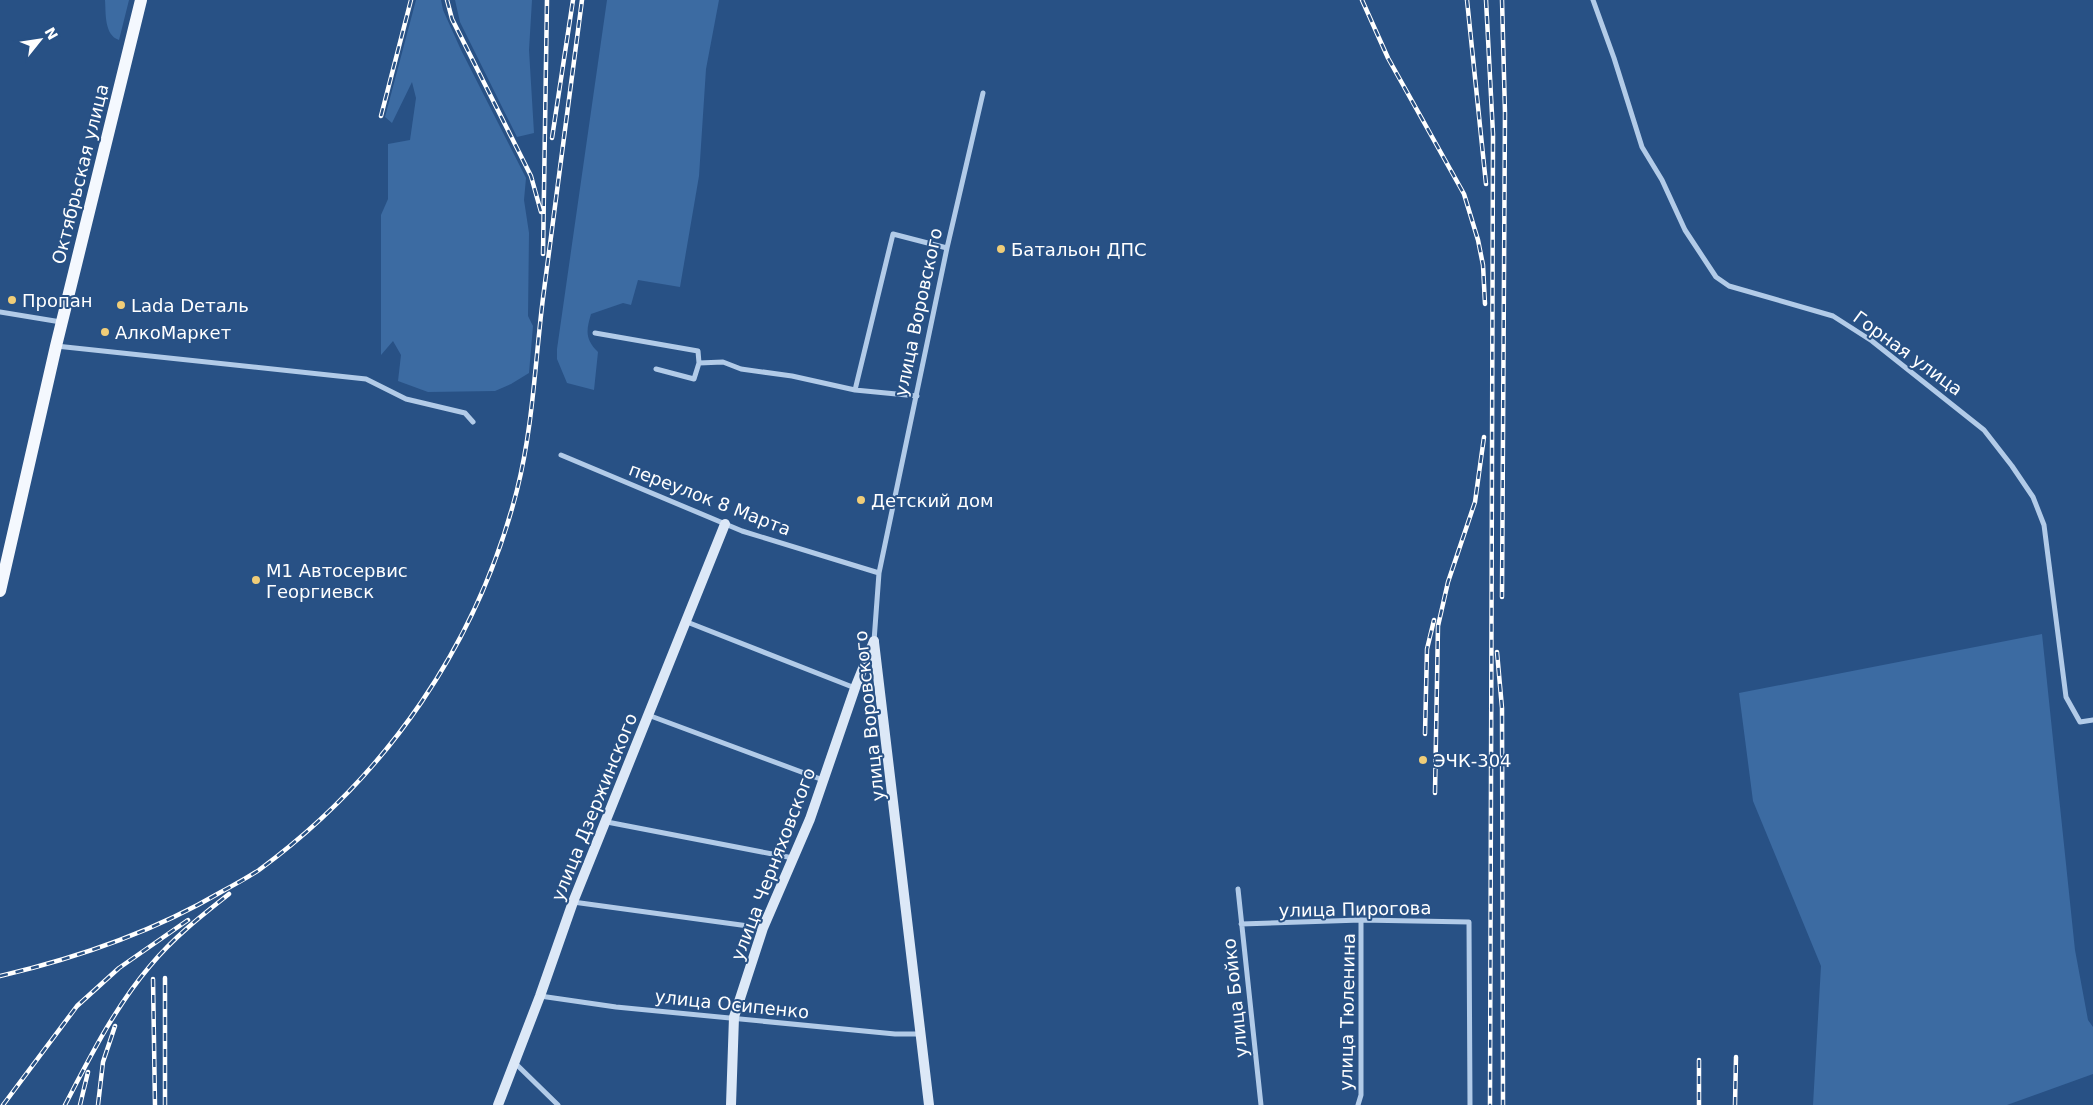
<svg xmlns="http://www.w3.org/2000/svg" width="2093" height="1105" viewBox="0 0 2093 1105" font-family="'DejaVu Sans',sans-serif">
<rect width="100%" height="100%" fill="#285185"/>
<!-- green -->
<path fill="#3c6ba2" d="M105,0H129L119,40C104,35 106,13 105,0Z
M416,0H441L443,10L461,50L526,178L524,200L529,233L528,316L533,326L529,373L511,384L495,391L428,392L398,381L401,355L393,341L381,355V215L388,199V144L410,140L416,98L412,82L392,123L385,117Z
M455,0H532L529,50L534,133L517,137L460,22Z
M607,0H719L706,69L699,176L680,287L638,280L631,305L623,303L591,314C586,331 585,339 598,352L594,390L567,383L557,359V349Z
M2042,634L2075,950L2088,1020L2093,1027V1074L2007,1105H1813L1821,966L1753,801L1739,693Z"/>
<g fill="none" stroke-linecap="round" stroke-linejoin="round">
<!-- street -->
<path stroke="#b2cbe8" stroke-width="5" d="M1593,0L1614,58L1642,147L1662,180L1685,230L1716,277L1729,286L1833,316L1872,341L1984,430L2012,466L2033,497L2044,525L2066,697L2080,722L2093,720
M0,312L61,322
M595,333L698,351L699,363L723,362L741,369L792,376L855,390L917,396
M56,346L366,379L406,399L465,413L473,422
M656,369L694,379L699,363
M855,390L893,234L947,248
M561,455L742,531L879,573
M687,622L855,688
M874,641L879,573L947,248L983,93
M648,715L823,780
M607,822L793,858
M1238,889L1261,1105
M573,902L763,928
M1241,924L1361,920L1469,922L1470,1105
M540,996L616,1007L895,1034H920
M515,1063L558,1105
M1358,1105L1361,1095V920"/>
<!-- secondary -->
<path stroke="#dce8f7" stroke-width="10" d="M874,642L929,1105
M498,1105L540,996L573,902L725,524
M731,1105L734,1017L763,928L810,819L855,688L874,641"/>
<!-- primary -->
<path stroke="#f4f8fe" stroke-width="12" d="M0,591L56,346L141,0"/>
<defs>
<path id="rail" d="M447,0L452,19L531,176L541,212
M1362,0L1388,58L1464,194L1478,240L1483,265L1485,304
M1467,0L1486,184
M1486,0L1493,134L1490,1105
M1502,0L1505,113L1502,597
M381,116L411,0
M552,138L573,0
M543,254L547,0
M1497,652L1502,708L1503,1105
M1425,734L1427,649L1434,620
M1435,793L1438,626L1448,582L1475,502L1484,437
M0,976C77,958 153,932 221,892C234,885 247,878 259,870C387,776 478,643 517,490C533,427 535,362 543,298C556,198 569,99 582,0
M153,979L155,1105
M1699,1060V1105
M3,1105L77,1006L119,968L188,920
M65,1105C90,1057 115,1007 150,966C173,938 201,916 229,894
M80,1105L88,1072
M98,1105L103,1062L115,1026
M165,1105V978
M1735,1105L1736,1057"/>
</defs>
<!-- rail casing -->
<use href="#rail" stroke="#fff" stroke-width="4.5"/>
<!-- rail -->
<use href="#rail" stroke="#285185" stroke-width="2.5" stroke-dasharray="8" stroke-linecap="butt"/>
</g>
<!-- markers -->
<g fill="#f0cd78" stroke="#285185" stroke-width="2">
<circle cx="1001" cy="249" r="5"/>
<circle cx="12" cy="300" r="5"/>
<circle cx="121" cy="305" r="5"/>
<circle cx="105" cy="332" r="5"/>
<circle cx="861" cy="500" r="5"/>
<circle cx="256" cy="580" r="5"/>
<circle cx="1423" cy="760" r="5"/>
</g>
<g text-anchor="middle" dominant-baseline="central" stroke-width="4" stroke-linejoin="round" paint-order="stroke">
<!-- street labels -->
<g font-size="18" fill="#fff" stroke="#285185">
<text transform="translate(80 174) rotate(-76)">Октябрьская улица</text>
<text transform="translate(918 312) rotate(-78)">улица Воровского</text>
<text transform="translate(1908 353) rotate(36)">Горная улица</text>
<text transform="translate(710 499) rotate(21)">переулок 8 Марта</text>
<text transform="translate(869 716) rotate(-96)">улица Воровского</text>
<text transform="translate(594 807) rotate(-68)">улица Дзержинского</text>
<text transform="translate(773 864) rotate(-69)">улица Черняховского</text>
<text transform="translate(1355 909) rotate(-1)">улица Пирогова</text>
<text transform="translate(1235 998) rotate(-96)">улица Бойко</text>
<text transform="translate(732 1004) rotate(6)">улица Осипенко</text>
<text transform="translate(1347 1012) rotate(-89)">улица Тюленина</text>
</g>
<!-- poi labels -->
<g font-size="18" fill="#fff" stroke="#285185" text-anchor="start">
<text x="1011" y="249">Батальон ДПС</text>
<text x="22" y="300">Пропан</text>
<text x="131" y="305">Lada Dеталь</text>
<text x="115" y="332">АлкоМаркет</text>
<text x="871" y="500">Детский дом</text>
<text x="266" y="570">М1 Автосервис<tspan x="266" dy="21">Георгиевск</tspan></text>
<text x="1433" y="760">ЭЧК-304</text>
</g>
</g>
<!-- north arrow -->
<g transform="translate(40 40) rotate(60)" stroke="#285185" stroke-width="4" paint-order="stroke">
<path d="M0-4L9 19L0 12L-9 19Z" fill="#ffffff"/>
<text y="-8" font-size="14" font-weight="bold" text-anchor="middle" fill="#ffffff">N</text>
</g>
</svg>
